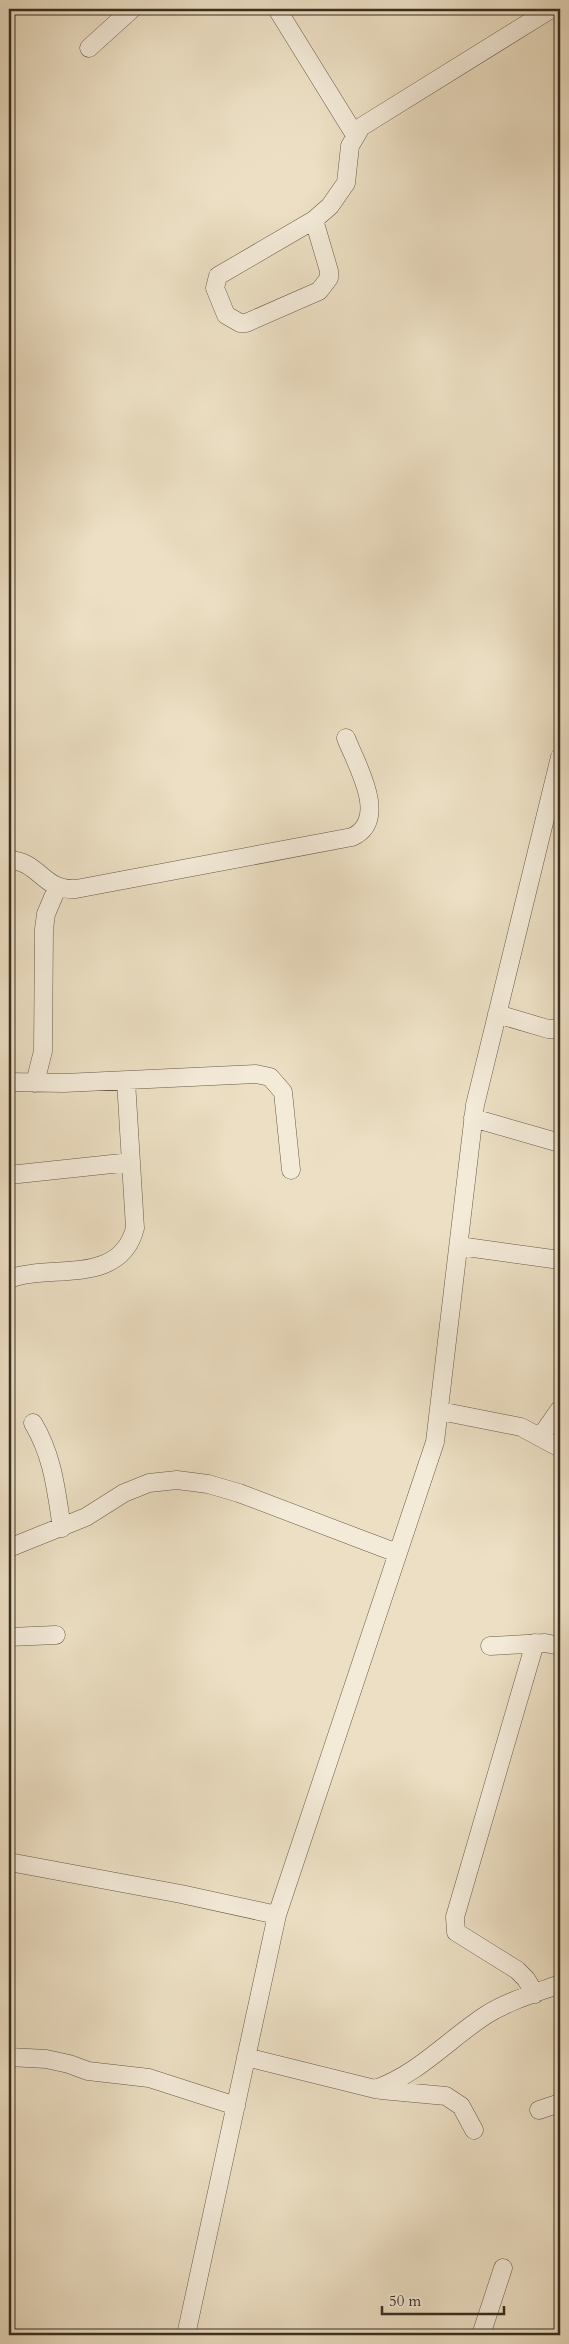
<svg xmlns="http://www.w3.org/2000/svg" width="569" height="2344" viewBox="0 0 569 2344" font-family="Cardo,serif">
<rect width="100%" height="100%" fill="#ecdfc3"/>
<filter id="stains"><feTurbulence type="fractalNoise" baseFrequency=".004" numOctaves="4"/><feColorMatrix values="0 0 0 0 .2 0 0 0 0 .09 0 0 0 0 .02 0 0 0 .5 -.17"/></filter>
<radialGradient id="worn" r=".72"><stop offset=".6" stop-color="#630" stop-opacity="0"/><stop offset="1" stop-color="#630" stop-opacity=".3"/></radialGradient>
<g fill="none" stroke-linecap="round" stroke-linejoin="round">
<defs>
<path id="minor" d="M277,9L355,135
M89,48L132,9
M314,220L329,271V278L319,291L246,323H240L226,315L215,288L218,276L314,220L330,206L346,183L350,146L361,127L551,9
M9,860C40,861 42,891 76,889L352,837C390,820 356,764 346,738
M497,1014L548,1029H560
M9,1082L64,1083L256,1074L270,1077L283,1092L291,1170
M35,1083L43,1051L44,929L46,914L57,888
M473,1118L560,1143
M9,1175L131,1162
M459,1246L560,1260
M9,1279C50,1263 120,1287 135,1228L126,1081
M440,1411L521,1427L560,1448
M33,1423C53,1456 56,1490 62,1528
M541,1436L560,1409
M9,1548L86,1517L124,1493L149,1483L177,1480L208,1484L239,1493L397,1553
M9,1637L56,1635
M490,1646L545,1643L560,1646
M9,1862L181,1894L277,1915
M535,1994L526,1979L517,1970L456,1932L455,1917L535,1643
M9,2057L46,2059L69,2064L88,2071L149,2078L236,2106
M246,2057L375,2089C417,2075 449,2039 486,2015C508,2001 536,1993 560,1984
M381,2090L446,2096L461,2106L474,2130
M539,2110L560,2103
M186,2335L277,1915L435,1442L475,1105L560,757
M481,2335L503,2268"/>
</defs>
<!-- minor casing -->
<use href="#minor" stroke="#665a49" stroke-width="19"/>
<!-- minor -->
<use href="#minor" stroke="#f3ead8" stroke-width="18"/>
</g>
<!-- margin -->
<rect width="569" height="2344" fill="none" stroke="#ecdfc3" stroke-width="30"/>
<rect x="10" y="10" width="549" height="2324" fill="none" stroke="#392e20" stroke-width="2.5"/>
<rect x="15" y="15" width="539" height="2314" fill="none" stroke="#392e20"/>
<!-- scale -->
<path d="M382 2306v8h122v-8" fill="none" stroke="#392e20" stroke-width="2.5"/>
<text x="389" y="2306" font-size="15" fill="#392e20" stroke="#f3ead8" stroke-width="4" paint-order="stroke">50 m</text>
<rect width="100%" height="100%" filter="url(#stains)"/>
<rect width="100%" height="100%" fill="url(#worn)"/>
</svg>
